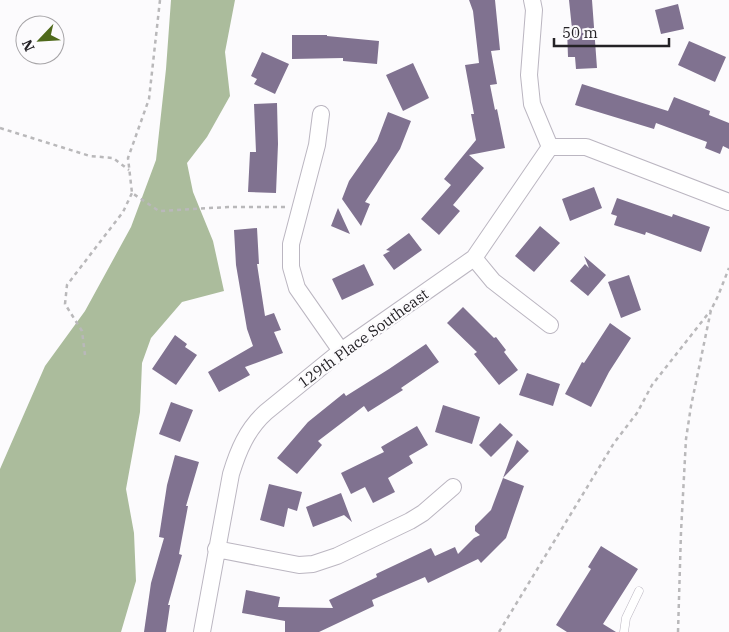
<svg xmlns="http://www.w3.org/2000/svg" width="729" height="632" viewBox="0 0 729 632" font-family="'IBM Plex Serif',serif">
<rect width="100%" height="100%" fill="#fcfbfd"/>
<!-- forest -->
<path fill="#abbc9c" d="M171,0H235L225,52L230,96L207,137L187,163L193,192L213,241L224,291L182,302L151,338L142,363L140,412L126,489L134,533L136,581L121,632H0V469L45,366L85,311L131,227L156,160L166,69Z"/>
<!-- building -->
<path fill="#807290" d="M469,0H495L500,50L491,51L497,84L490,85L495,110L497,109L505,148L469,155L484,168L453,205L460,211L439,235L421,219L451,185L444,179L476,140L471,114H474L465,65L479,63L473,11Z
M569,0H592L597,68L576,69L575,57H568L567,29H572Z
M678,4L684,29L661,34L655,10Z
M292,35H327V36L379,41L377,64L343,61V58L292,59Z
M689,41L726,57L715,82L678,65Z
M262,52L289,64L275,94L254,84L257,79L251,76Z
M413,63L429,98L403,111L386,75Z
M582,84L668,111L674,97L710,111L709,115L729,123V149L723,146L720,154L705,148L707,142L656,123L654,129L575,105Z
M277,103L278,144L276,193L248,192L250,152H256L254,104Z
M388,112L411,121L400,149L365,202L370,204L361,226L342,199L349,181L377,141Z
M594,187L602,208L570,221L562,199Z
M617,198L672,217L673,214L710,227L701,252L646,232L645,235L614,225L617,216L611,214Z
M338,208L350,234L331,226Z
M540,226L560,243L534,272L515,256Z
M257,228L259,264H257L265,316L274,313L281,330L274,332L283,353L245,367L250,375L219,392L208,372L253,346L247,329L236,265L234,230Z
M409,233L422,250L394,270L383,255L390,251L386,250Z
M584,256L606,275L588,296L570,281L585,264L589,268Z
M364,264L374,285L342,300L332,279Z
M629,275L641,310L621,318L608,282Z
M463,307L494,338L496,337L506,350L504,352L518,370L499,385L474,354L477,352L447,323Z
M610,323L631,338L609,372L591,407L565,394L582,362L584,363Z
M175,335L187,344L185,347L197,355L176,385L152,369Z
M426,344L439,362L401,388L403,390L368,412L364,406L318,441L322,445L297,474L277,458L308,422L344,393L346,396L389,369Z
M527,373L560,384L553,406L519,395Z
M171,402L193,410L180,442L159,434Z
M443,405L480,417L472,444L435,432Z
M500,423L513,435L491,457L479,445Z
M417,426L428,445L409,456L413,463L388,478L395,492L373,503L365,487L351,494L341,473L384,452L381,447Z
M517,440L529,451L503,478Z
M175,455L199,462L186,506H188L179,554L182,555L168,605H170L166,632H144L151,583L164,538L159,537L167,485Z
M503,478L524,486L506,538L481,563L478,559L428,583L425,577L372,600L374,606L319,632H285V621L242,613L246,590L280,597L278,607L333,608L329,600L377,577L376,574L431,548L435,556L455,547L458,554L474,538L480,535L475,531V526L491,510Z
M269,484L302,492L297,511L288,508L284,527L260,520Z
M341,493L352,522L344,515L313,527L306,507Z
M601,546L638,569L603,624L616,632H567L556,625L591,569L588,567Z"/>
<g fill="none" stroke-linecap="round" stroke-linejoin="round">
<defs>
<path id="lane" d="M624,632L626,618L639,591"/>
<path id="street" d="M532,0L534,10L529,75L532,104L550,147
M321,114L317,145L291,244V267L297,288L341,351
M550,147H586L729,202
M474,258L493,281L550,325
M216,549L299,565L313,564L337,556L410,521L423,513L453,487
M202,632L231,474C238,451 247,429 266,412L341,351L474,258L550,147"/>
</defs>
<!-- lane casing -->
<use href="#lane" stroke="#bbb6c1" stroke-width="9"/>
<!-- street casing -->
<use href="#street" stroke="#bbb6c1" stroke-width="18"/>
<!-- path -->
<path stroke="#b9b8ba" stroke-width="2.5" stroke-dasharray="4 4" stroke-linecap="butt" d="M160,0L149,99L128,158L132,193L159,211L228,207H285
M0,128L90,156L113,158L129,170
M85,355L82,331L65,304L67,285L123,212L132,193
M499,632L614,443L637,413L652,385L711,310
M678,632L681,532L686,439L691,406L711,310L718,296L729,268"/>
<!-- lane -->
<use href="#lane" stroke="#fff" stroke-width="8"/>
<!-- street -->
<use href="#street" stroke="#fff" stroke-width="16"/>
</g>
<g text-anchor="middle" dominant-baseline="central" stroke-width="4.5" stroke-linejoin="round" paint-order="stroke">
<!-- street labels -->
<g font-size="15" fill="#242226" stroke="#fcfbfd">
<text transform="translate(363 338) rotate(-36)">129th Place Southeast</text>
</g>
</g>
<!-- north arrow -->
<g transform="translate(40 40) rotate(245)"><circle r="24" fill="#fcfbfd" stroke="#a6a4a7"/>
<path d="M0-4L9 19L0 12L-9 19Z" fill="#4f691b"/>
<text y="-8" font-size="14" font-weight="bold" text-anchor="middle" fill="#242226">N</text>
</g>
<!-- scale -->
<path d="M554 38v8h115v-8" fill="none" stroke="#242226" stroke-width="2.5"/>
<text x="562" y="38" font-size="15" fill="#242226" stroke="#fcfbfd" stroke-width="4" paint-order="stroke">50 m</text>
</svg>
